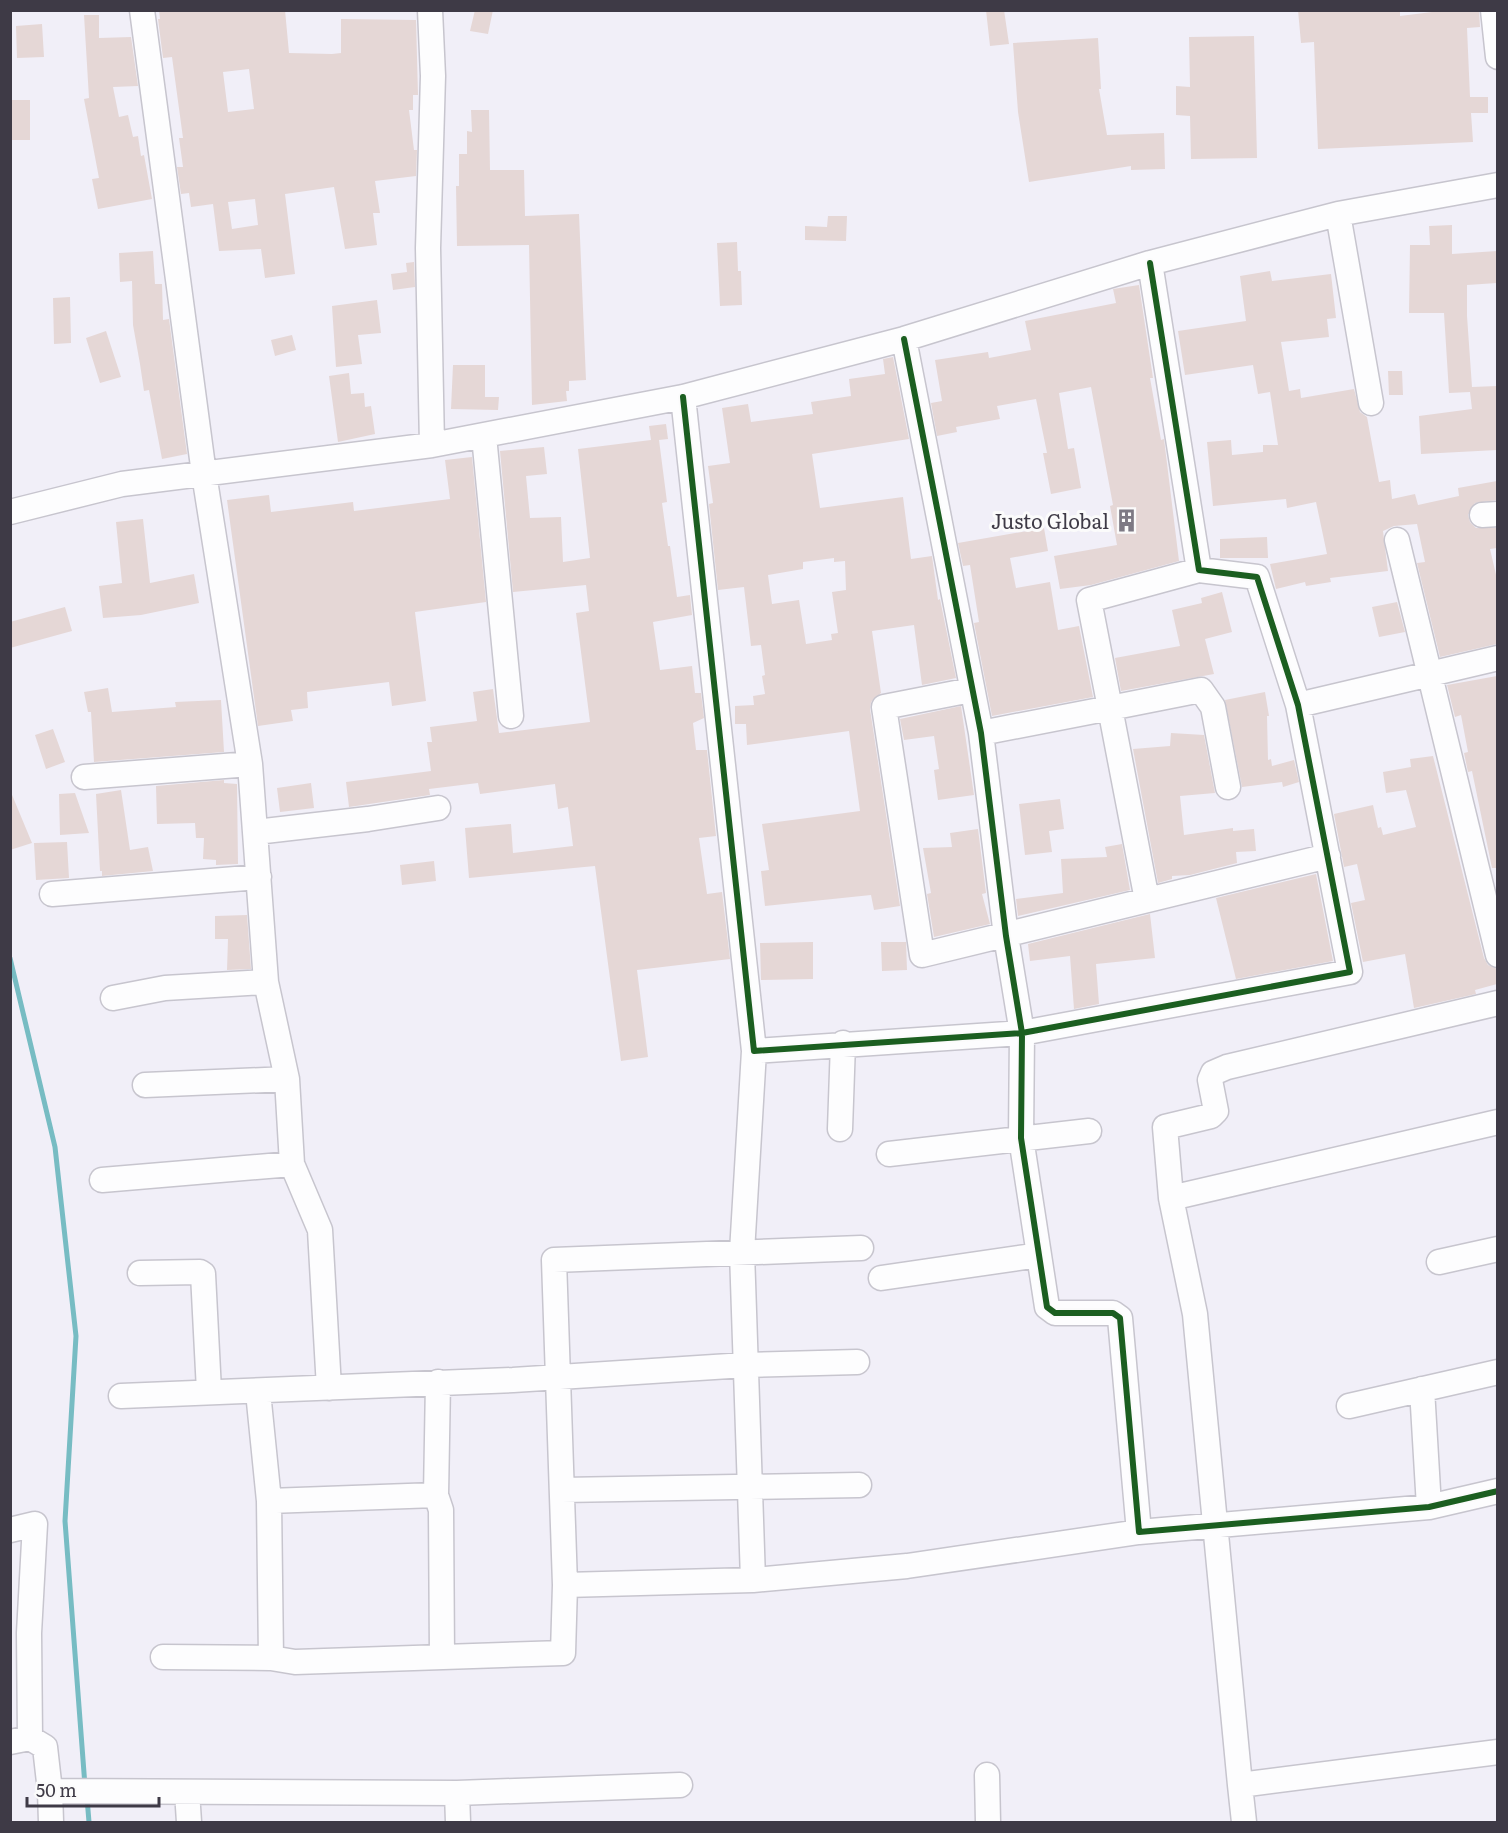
<svg xmlns="http://www.w3.org/2000/svg" width="1508" height="1833" viewBox="0 0 1508 1833" font-family="Literata,serif">
<rect width="100%" height="100%" fill="#f1eff8"/>
<g fill="none" stroke-linecap="round" stroke-linejoin="round">
<!-- stream -->
<path stroke="#77bcc3" stroke-width="5" d="M10,958L55,1147L76,1336L65,1521L85,1786
M87,1798L89,1822"/>
</g>
<!-- building -->
<path fill="#e5d7d6" fill-rule="evenodd" d="M159,10H285L289,53L332,54L341,53V19L416,20L418,95H413V110H409L414,150H417L416,176L375,181L380,213H373L377,245L345,249L334,187L285,194L295,274L265,278L261,249L219,251L213,204L191,207L189,193L181,194L177,167H183L179,138H183L172,57L163,58L158,19H160ZM249,69L254,109L228,112L223,72ZM255,199L258,225L232,229L228,202Z
M475,10H493L488,34L470,31Z
M986,10H1004L1009,44L990,46Z
M1298,10H1400V16L1448,10H1479L1480,27L1467,28L1470,97H1488V113H1471L1473,142L1318,149L1314,42L1301,43Z
M84,15H99V38L131,37L138,86L113,87L119,117L128,115L133,137L138,136L141,156L144,155L152,199L98,209L92,179L99,178L84,99L89,98Z
M42,24L44,57L17,58L16,26Z
M1254,36L1257,158L1191,159L1190,116L1176,115V86L1190,87L1189,37Z
M1098,38L1101,89H1099L1107,135L1164,133L1165,169L1131,170V166L1029,182L1018,112L1013,43Z
M10,100H30V140H10Z
M471,110H489L490,170H524L525,216L579,214L586,380L569,381V391H566L567,401L532,405L529,245L457,246L456,186H459V154H467V131L472,132Z
M828,216H847L846,241L805,240V226L827,227Z
M1452,225V254L1497,251V283L1467,285V316L1472,387L1497,386V450L1421,454L1419,416L1472,409L1470,392L1449,393L1444,313H1409L1410,245H1430L1429,226Z
M737,242L738,271H741L742,305L720,306L717,243Z
M153,251L155,284H162L163,320L169,319L187,454L162,459L149,390L144,391L140,364L133,325L132,281L120,282L119,253Z
M414,262L415,287L393,290L391,274L407,272L406,263Z
M1270,271L1272,281L1331,274L1336,318L1327,319L1329,337L1281,342L1289,391L1300,389L1301,398L1354,389L1360,412L1367,417L1379,482L1390,480L1392,499L1415,494L1418,505L1459,496L1458,488L1497,481V500L1475,503L1468,515L1470,522L1476,528H1497V548L1490,549L1497,579V644L1440,657L1417,563L1425,562L1417,524L1394,526L1383,531L1388,571L1330,578L1331,582L1306,586L1305,582L1276,589L1270,564L1327,554L1316,502L1287,508L1286,499L1213,506L1207,442L1231,440L1232,455L1263,452V445H1278L1270,392L1258,394L1253,365L1185,375L1178,331L1246,321L1240,276Z
M1139,285L1153,378H1150L1161,440L1164,439L1179,561L1091,585L1060,589L1054,556L1117,545L1110,506L1113,505L1091,387L1059,393L1068,449L1074,448L1081,488L1051,494L1043,453H1047L1036,399L997,406L1000,419L956,427L957,432L937,436L931,403L942,401L935,360L988,352L989,358L1031,350L1025,321L1116,303L1113,289Z
M70,297L71,343L54,344L53,298Z
M377,300L381,333L358,335L362,364L336,367L332,306Z
M106,331L121,377L100,383L86,338Z
M292,335L296,350L275,356L271,340Z
M893,357L909,439L812,454L820,508L903,497L911,559L932,556L938,600L940,599L956,678L922,685L914,625L872,631L881,693L871,702L870,709L900,906L874,910L871,895L765,906L761,871L769,870L762,824L860,811L849,731L747,745L746,724H735V706L754,705L753,696L765,694L762,676L765,675L761,645L751,646L744,587L718,590L709,504L713,503L708,466L730,463L722,408L748,404L751,422L813,414L811,402L851,396L849,379L885,374L883,359ZM834,558V562L845,561L846,590L832,592L838,633L831,634L832,640L806,644L799,600L772,604L768,575L803,569V562Z
M453,365H485V397H499L498,410L451,409Z
M1388,371H1402L1403,395H1389Z
M349,373L351,394L364,393L365,407L371,406L375,434L338,442L329,376Z
M666,424L668,439L659,440L667,502L662,503L668,546H670L677,597L690,595L692,615L653,622L660,670L692,666L695,693H701L704,718L693,723L696,750H707L716,836L699,838L707,894L722,892L730,959L637,970L648,1057L621,1061L595,866L469,878L465,828L511,824L513,853L573,846L568,807L558,809L555,784L480,794L478,783L429,789L430,795L349,807L346,782L431,771L427,742H432L430,727L477,721L473,692L493,689L499,733L590,722L576,613L589,611L586,585L513,592L500,451L544,447L547,474L526,476L530,518L561,517L563,562L590,558L578,449L651,440L649,426Z
M472,457L486,602L415,612L426,701L392,706L389,682L307,692L308,708L291,710L293,721L258,726L227,500L269,495L271,512L353,502L354,511L450,499L445,460Z
M143,519L150,583L194,574L199,603L141,615L103,618L99,586L122,583L116,522Z
M1044,528L1048,551L1010,558L1016,588L1050,582L1058,630L1079,626L1093,697L992,716L974,623L979,622L970,565L963,566L958,543Z
M1267,537L1268,558H1220V539Z
M1222,592L1232,632L1205,639L1214,674L1121,691L1115,658L1180,646L1172,610L1202,603L1201,598Z
M1397,602L1405,632L1379,637L1372,607Z
M65,607L72,631L10,648V622Z
M1497,676V868H1492L1472,771L1468,772L1464,753L1468,752L1461,715L1455,717L1447,685Z
M108,688L112,712L176,707L175,702L221,700L224,752L94,762L91,712H88L84,692Z
M1265,692L1269,716H1267L1268,760L1271,759L1272,766L1294,760L1299,782L1283,787L1282,782L1242,787L1225,700Z
M961,706L974,795L938,800L934,770L939,769L934,736L904,740L900,719Z
M53,729L65,762L46,769L35,735Z
M1171,733L1204,735L1215,793L1180,796L1184,835L1233,828V831L1254,829L1256,851L1236,852L1237,863L1190,875L1172,876V879L1158,883L1133,749L1170,746Z
M1433,756L1484,958L1488,965L1497,969V984L1475,990L1476,994L1414,1008L1405,954L1363,962L1351,903L1365,900L1357,864L1344,867L1334,814L1373,805L1378,828L1381,827L1383,835L1416,827L1406,790L1386,793L1383,772L1411,767L1410,759Z
M224,780V783L237,784L238,864L216,865V860L203,859L204,838H196L195,823L157,824L156,786Z
M311,783L314,808L280,812L277,788Z
M10,790L32,843L10,850Z
M121,790L130,850L148,847L153,871L102,876V871H100L96,794Z
M75,793L89,833L60,835L59,794Z
M1060,799L1064,829L1049,831L1052,852L1025,855L1019,804Z
M978,829L986,893L982,894L990,924L934,937L927,894L931,893L923,848L952,847L950,833Z
M67,842L69,878L36,880L34,843Z
M1122,844L1130,890L1018,916L1016,899L1063,893L1061,859L1107,857L1105,847Z
M434,861L436,881L402,885L400,865Z
M1316,874L1333,961L1236,979L1216,898Z
M1150,914L1155,958L1096,964L1099,1004L1074,1009L1070,956L1030,961L1028,944Z
M247,915L251,969L227,970L228,939H215V916Z
M813,942V979L761,980L760,943Z
M881,942H906L907,970L882,971Z"/>
<g fill="none" stroke-linecap="round" stroke-linejoin="round">
<defs>
<path id="minor" d="M142,10L204,474L250,764L266,982L287,1079L292,1164L320,1230L329,1388
M430,10L433,76L428,248L432,445
M1493,10L1498,57
M1338,214L1371,403
M904,339L981,733L1006,936L1022,1033L1021,1138L1047,1307L1055,1313H1113L1120,1318L1139,1532L1429,1507L1498,1491
M683,397L754,1051L1022,1033L1350,972L1298,705L1257,577L1199,570L1150,263
M484,436L511,716
M10,512L122,484L432,445L683,397L904,339L1150,263L1338,214L1498,185
M1482,515L1498,514
M1397,540L1498,955
M971,690L884,707L922,955L1328,856
M1298,705L1498,658
M981,733L1110,708L1089,600L1199,570
M84,777L250,764
M256,832L368,819L438,808
M52,894L259,877
M1147,900L1110,708L1201,690L1213,707L1228,787
M113,998L165,988L266,982
M1498,1003L1227,1067L1213,1073L1210,1080L1216,1111L1211,1116L1165,1127L1171,1198L1498,1122
M754,1051L742,1252L753,1580L907,1566L1139,1532
M145,1085L287,1079
M840,1129L843,1043
M889,1154L1089,1131
M102,1180L292,1164
M1171,1198L1195,1314L1240,1785
M1439,1262L1498,1249
M140,1273L200,1272L203,1274L209,1391
M881,1278L1039,1255
M438,1382L436,1495L441,1510L442,1657
M1422,1389L1429,1507
M258,1392L269,1501L271,1658L295,1662L563,1653L565,1585
M121,1396L513,1380L745,1365L857,1362
M1349,1406L1498,1372
M562,1490L859,1485
M269,1501L436,1495
M10,1530L35,1524L29,1633L30,1738
M753,1580L565,1585L554,1260L861,1248
M163,1657L271,1658
M10,1742L30,1738L45,1747L50,1791
M987,1775L988,1822
M187,1792L189,1822
M457,1793L680,1785
M51,1822L50,1791L457,1793L458,1822
M1244,1822L1240,1785L1498,1752"/>
</defs>
<!-- minor casing -->
<use href="#minor" stroke="#c7c5ce" stroke-width="27"/>
<!-- minor -->
<use href="#minor" stroke="#fdfdfe" stroke-width="24"/>
<defs>
<path id="cycleway" d="M904,339L981,733L1006,936L1022,1033L1021,1138L1047,1307L1055,1313H1113L1120,1318L1139,1532L1429,1507L1498,1491
M683,397L754,1051L1022,1033L1350,972L1298,705L1257,577L1199,570L1150,263"/>
</defs>
<!-- cycleway casing -->
<use href="#cycleway" stroke="#fbfbfb" stroke-width="10"/>
<!-- cycleway -->
<use href="#cycleway" stroke="#1b5e20" stroke-width="6"/>
</g>
<!-- icons -->
<defs>
<symbol id="building-bare" viewBox="-9 -9 18 18"><path d="M-4-6H4V6H1V3H-1V6H-4ZM-2.5-4.3h1.7v1.8h-1.7ZM.8-4.3h1.7v1.8H.8ZM-2.5-1h1.7V.8h-1.7ZM.8-1h1.7V.8H.8Z" fill="#7d7984" stroke="#fbfbfb" stroke-width="2.5" paint-order="stroke"/></symbol>
</defs>
<g fill-rule="evenodd">
<use href="#building-bare" x="1110" y="504" width="33" height="33"/>
</g>
<g text-anchor="middle" dominant-baseline="central" stroke-width="6" stroke-linejoin="round" paint-order="stroke">
<!-- poi labels -->
<g font-size="20" fill="#3e3a46" stroke="#fbfbfb" text-anchor="end">
<text x="1109" y="520">Justo Global</text>
</g>
</g>
<!-- border -->
<rect width="1508" height="1833" fill="none" stroke="#3e3a46" stroke-width="24"/>
<!-- scale -->
<path d="M27 1797v9h132v-9" fill="none" stroke="#3e3a46" stroke-width="3"/>
<text x="36" y="1797" font-size="18" fill="#3e3a46" stroke="#fbfbfb" stroke-width="4.5" paint-order="stroke">50 m</text>
</svg>
